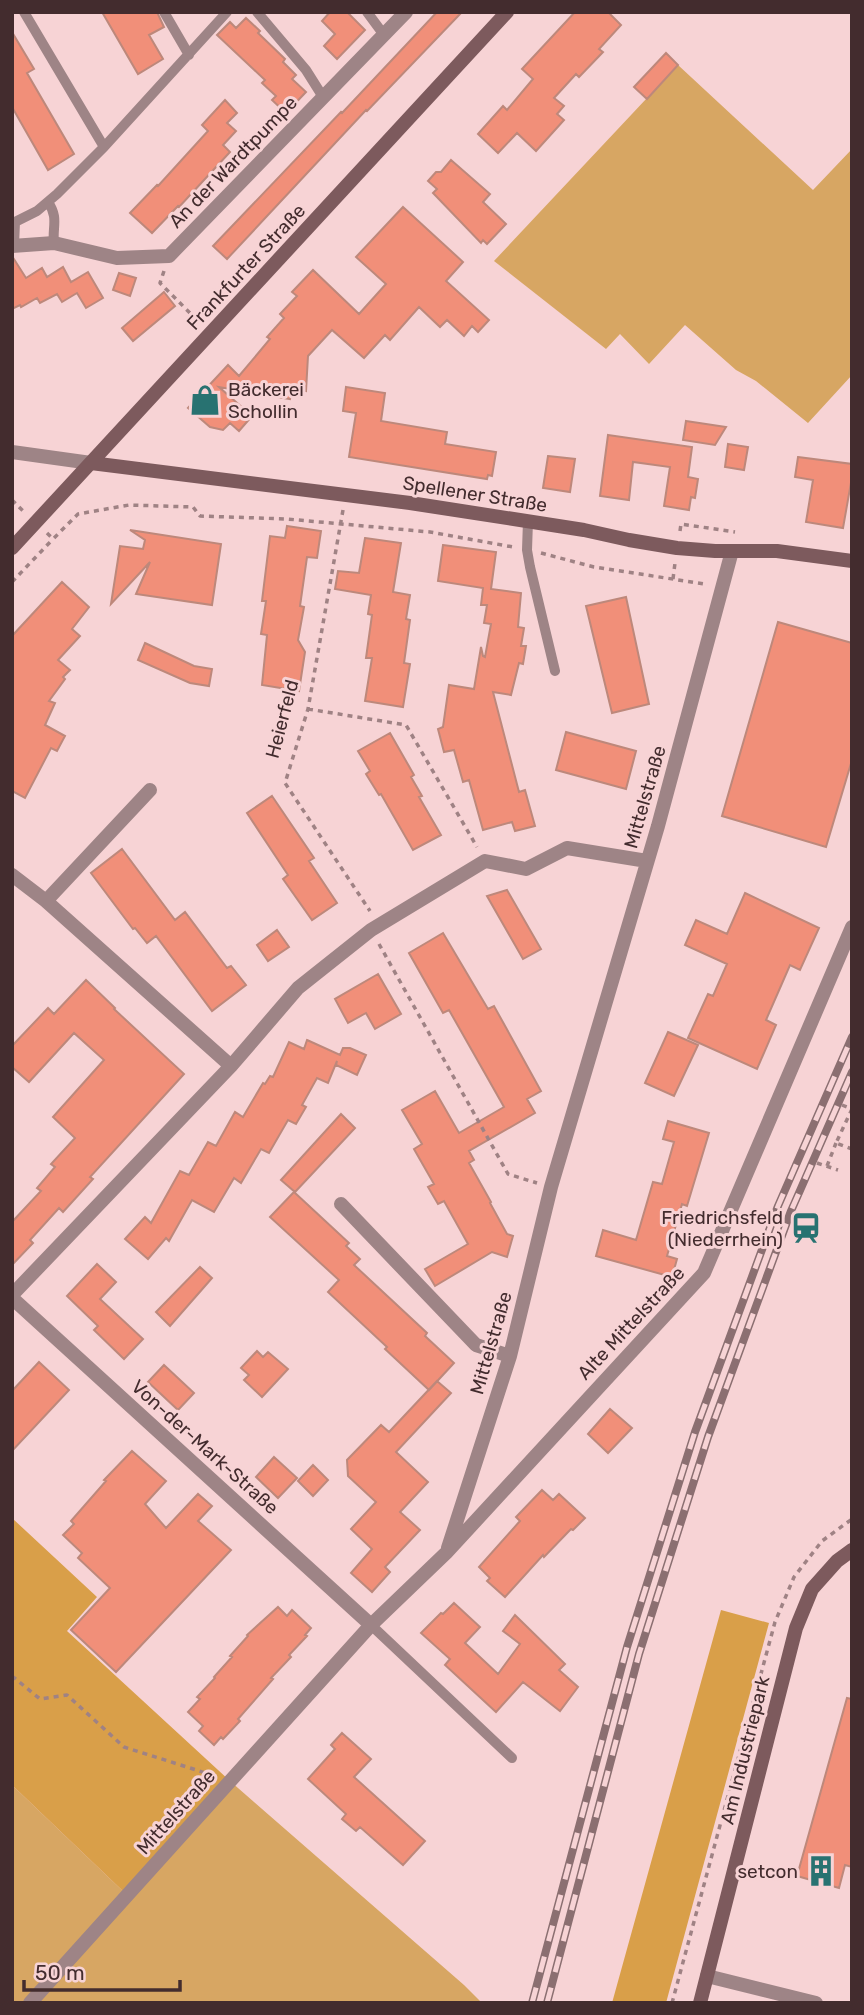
<svg xmlns="http://www.w3.org/2000/svg" width="864" height="2015" viewBox="0 0 864 2015" font-family="Rubik,sans-serif">
<rect width="100%" height="100%" fill="#f7d3d5"/>
<!-- green -->
<path fill="#d7a663" d="M678,65L813,190L852,149V375L808,423L756,381L736,370L685,325L649,364L620,334L606,349L494,261Z
M230,1781L464,1985L482,2003H12V1785L127,1895Z"/>
<!-- forest -->
<path fill="#d99f49" d="M12,1518L97,1597L67,1631L230,1781L127,1895L12,1785Z
M721,1610L769,1623L666,2003H612Z"/>
<!-- building -->
<path fill="#f18f79" stroke="#bd887b" stroke-width="2" d="M102,12H157L164,27L149,35L163,59L138,74Z
M330,12H347L365,30L337,59L324,46L335,34L322,21Z
M437,12H462L367,111L366,110L227,259L213,246L341,112L342,113Z
M575,12H608L621,25L599,49L603,52L579,77L576,74L554,98L564,106L557,114L564,120L536,151L517,133L498,153L478,134L503,106L507,110L533,79L522,69Z
M246,18L260,31L258,33L285,59L283,62L296,75L292,79L306,92L286,113L272,100L276,96L262,83L265,80L217,35L230,22L236,28Z
M12,32L34,69L27,73L74,154L48,170L12,107Z
M666,53L678,65L647,99L634,87Z
M225,100L237,113L227,123L236,131L223,145L230,152L179,207L178,206L152,233L130,213L157,185L158,186L208,131L202,125Z
M451,160L490,194L483,202L506,224L487,244L483,240L481,243L433,193L437,189L428,181L436,172H441Z
M403,207L463,262L446,281L489,320L478,332L472,326L464,336L447,320L440,327L419,307L390,340L385,335L364,358L332,330L308,356L306,391L293,389L290,399L219,387L252,416L239,431L230,423L223,430L210,427L188,408L228,365L239,376L270,339L267,337L284,318L280,314L297,296L292,292L313,270L359,314L386,284L356,257Z
M12,256L26,278L42,268L47,277L63,267L71,282L88,272L103,298L86,308L77,293L62,302L57,294L40,303L37,298L21,307L20,305L12,309Z
M119,273L136,278L130,296L113,290Z
M164,292L175,306L133,341L122,328Z
M346,387L385,393L381,421L447,432L445,444L496,452L492,476L488,475L487,479L349,457L356,413L343,411Z
M686,421L726,427L715,445L683,440Z
M608,435L692,447L688,477L698,479L695,498L691,497L689,510L664,506L670,467L633,462L629,500L600,496Z
M728,444L748,447L744,470L725,467Z
M548,456L575,459L570,492L543,488Z
M798,457L852,464V477L843,528L806,522L813,480L795,477Z
M287,526L321,531L317,558L307,557L300,606L304,607L298,640L305,652L299,691L262,685L267,635L261,634L266,601H262L270,536L285,538Z
M130,530L221,544L212,605L136,594L150,562L111,604L120,546L143,549L145,540Z
M365,538L401,543L393,592L410,595L406,619L410,620L404,663L410,664L403,707L365,701L372,658H366L372,615L368,614L371,595L335,589L338,571L359,573Z
M443,545L496,552L491,589L521,593L518,627L524,628L521,646H526L523,664L519,663L511,695L493,692L519,792L525,790L535,826L515,831L512,822L483,830L469,780L463,782L454,750L444,752L438,729L443,727L449,685L474,689L481,647L483,656L485,657L491,624L484,623L487,605H481L483,588L438,581Z
M62,582L89,607L72,629L80,636L58,660L70,670L63,677L65,679L49,701L55,703L45,725L65,736L57,751L51,748L25,798L12,791V636Z
M626,597L649,704L612,713L586,606Z
M778,622L852,643V760L826,847L722,816Z
M145,643L194,666L212,669L209,686L190,683L138,660Z
M566,732L636,751L626,789L556,770Z
M390,733L414,775L411,777L422,796L419,797L441,835L413,850L381,794L379,795L366,774L370,771L358,751Z
M272,796L314,858L309,861L337,903L312,920L283,879L288,875L247,813Z
M122,849L175,920L185,912L227,968L231,966L246,985L212,1011L156,936L147,943L135,928L133,929L91,873Z
M507,890L541,949L523,959L487,896Z
M745,893L819,928L800,970L790,965L780,988L766,1020L776,1025L757,1069L688,1038L708,994L713,996L727,964L685,945L696,920L727,934Z
M277,930L289,947L268,961L257,945Z
M443,933L488,1009L494,1006L541,1091L527,1099L535,1113L469,1151L474,1160L469,1163L491,1202L490,1203L507,1234L513,1236L507,1257L492,1252L435,1286L425,1269L468,1244L444,1201L438,1204L428,1187L434,1184L414,1149L422,1144L402,1110L435,1091L459,1133L504,1107L449,1010L443,1013L409,953Z
M378,974L401,1014L375,1029L366,1013L348,1023L335,999Z
M86,980L115,1008L114,1009L184,1074L90,1177L93,1179L63,1212L59,1208L30,1240L33,1243L12,1265V1222L41,1191L37,1188L55,1167L51,1164L75,1138L53,1117L104,1060L74,1033L29,1082L12,1067V1046L48,1008L54,1014Z
M668,1032L698,1045L674,1096L645,1083Z
M307,1040L340,1055L343,1048H350L366,1055L357,1075L336,1065L337,1061L328,1083L317,1078L302,1105L306,1107L296,1124L288,1120L269,1153L261,1149L241,1183L234,1178L214,1212L192,1200L169,1241L166,1238L148,1259L125,1239L145,1217L151,1223L180,1171L189,1175L208,1142L216,1146L235,1112L243,1117L263,1083L265,1084L270,1076L273,1077L289,1042L304,1049Z
M341,1114L355,1128L295,1192L281,1180Z
M668,1121L709,1133L687,1206L682,1204L667,1256L677,1259L672,1277L596,1256L603,1230L636,1240L653,1182L662,1184L674,1142L663,1139Z
M294,1192L349,1243L346,1246L360,1259L354,1265L427,1333L425,1336L454,1363L429,1390L385,1349L387,1347L328,1292L339,1280L270,1217Z
M97,1264L116,1282L100,1299L143,1339L124,1359L94,1330L98,1326L67,1296Z
M200,1267L212,1278L170,1326L156,1312Z
M257,1351L263,1357L268,1352L288,1369L262,1397L244,1380L249,1375L241,1368Z
M39,1362L69,1390L12,1451V1391Z
M164,1365L194,1393L178,1410L148,1382Z
M437,1381L451,1393L396,1452L428,1482L400,1512L420,1530L385,1567L390,1572L372,1592L351,1573L372,1549L351,1529L376,1502L348,1476L347,1460L381,1425L389,1432Z
M610,1409L632,1428L608,1453L588,1434Z
M132,1451L166,1481L145,1504L166,1528L198,1494L212,1506L198,1521L231,1550L116,1672L71,1630L110,1588L78,1558L82,1553L63,1535L74,1524L71,1521L106,1481L104,1480Z
M274,1457L297,1478L278,1498L256,1477Z
M313,1465L328,1480L313,1496L298,1481Z
M542,1490L553,1500L559,1494L585,1518L573,1530L571,1529L544,1557L543,1555L505,1597L487,1581L490,1578L479,1567L520,1521L516,1517Z
M454,1603L480,1627L465,1643L498,1674L520,1644L503,1631L515,1615L565,1664L559,1670L578,1687L560,1711L523,1682L496,1712L445,1665L450,1659L421,1633L441,1613L443,1614Z
M278,1607L287,1616L292,1610L311,1628L305,1635L307,1636L289,1655L291,1657L271,1678L273,1679L238,1719L240,1721L223,1739L221,1737L214,1745L199,1731L203,1726L188,1712L200,1699L197,1697L215,1678L214,1677L232,1657L230,1656L248,1636L247,1635Z
M847,1698L852,1699V1867L845,1865L839,1888L797,1876Z
M342,1733L371,1759L354,1777L425,1841L403,1865L360,1827L356,1831L342,1819L346,1814L308,1779L335,1749L331,1745Z"/>
<g fill="none" stroke-linecap="round" stroke-linejoin="round">
<!-- path -->
<path stroke="#9f8284" stroke-width="3.5" stroke-dasharray="5 5" stroke-linecap="butt" d="M164,271L160,283L198,321
M12,500L23,511
M343,510L308,709L285,783L370,911
M680,531L681,524L735,532
M47,533L53,539L78,514L129,505L193,507L200,516L287,519L430,532L513,547
M541,553L594,567L705,584
M673,579L675,563
M12,582L53,539
M308,709L406,725L477,847
M379,944L508,1174L537,1183
M842,1105L852,1109
M852,1109L836,1143L852,1149
M817,1163L838,1170
M827,1166L836,1143
M12,1676L40,1699L67,1695L124,1747L212,1775
M672,2003L775,1622L794,1577L822,1541L852,1519"/>
<!-- lane -->
<path stroke="#9e8486" stroke-width="10" d="M24,12L104,147
M164,12L189,55
M257,12L306,70L323,97
M367,12L384,35
M48,202C59,218 52,227 54,243
M15,222L37,211L57,194L104,147L227,12
M14,245L15,222
M528,521L527,550L530,567L555,671
M371,1625L512,1758"/>
<!-- street -->
<path stroke="#9e8486" stroke-width="14" d="M12,246L54,243L117,258L169,256L406,12
M12,452L91,463
M12,875L46,901L231,1066
M46,901L150,790
M341,1204L476,1345L510,1356
M12,1295L231,1066L298,988L371,930L485,861L526,869L567,848L647,861
M12,1298L371,1625
M448,1548L510,1356L551,1187L658,826L732,551
M707,1976L816,2003
M30,2003L371,1625L446,1553L704,1273L852,927"/>
<!-- secondary -->
<path stroke="#7d5a5d" stroke-width="14" d="M91,463L410,503L584,530L629,540L677,548L715,551H777L852,561
M12,548L507,12
M700,2003L796,1628L812,1589L837,1561L852,1550"/>
<defs>
<path id="rail" d="M532,2003L627,1647L695,1432L778,1206L852,1037
M547,2003L639,1654L708,1437L791,1211L852,1072"/>
</defs>
<!-- rail casing -->
<use href="#rail" stroke="#8b6f71" stroke-width="8"/>
<!-- rail -->
<use href="#rail" stroke="#f7d3d5" stroke-width="5" stroke-dasharray="16" stroke-linecap="butt"/>
</g>
<!-- icons -->
<defs>
<symbol id="shop-bare" viewBox="-9 -9 18 18"><path d="M-5-2.5h2.3a2.7 3.5 0 0 1 5.4 0H5L5.5 6h-11ZM-1.5-2.5h3a1.5 2.3 0 0 0-3 0Z" fill="#287271" stroke="#f7d3d5" stroke-width="2.5" paint-order="stroke"/></symbol>
<symbol id="station-bare" viewBox="-9 -9 18 18"><path d="M-3-6H3Q5-6 5-4V2Q5 4 3 4L4.5 6H3L1.5 4h-3L-3 6H-4.5L-3 4Q-5 4-5 2V-4Q-5-6-3-6ZM-3.5-4v3h7v-3ZM-3.5 1v1.5H-2V1ZM2 1v1.5H3.5V1Z" fill="#287271" stroke="#f7d3d5" stroke-width="2.5" paint-order="stroke"/></symbol>
<symbol id="building-bare" viewBox="-9 -9 18 18"><path d="M-4-6H4V6H1V3H-1V6H-4ZM-2.5-4.3h1.7v1.8h-1.7ZM.8-4.3h1.7v1.8H.8ZM-2.5-1h1.7V.8h-1.7ZM.8-1h1.7V.8H.8Z" fill="#287271" stroke="#f7d3d5" stroke-width="2.5" paint-order="stroke"/></symbol>
</defs>
<g fill-rule="evenodd">
<use href="#shop-bare" x="183" y="378" width="44" height="44"/>
<use href="#station-bare" x="784" y="1206" width="44" height="44"/>
<use href="#building-bare" x="799" y="1849" width="44" height="44"/>
</g>
<g text-anchor="middle" dominant-baseline="central" stroke-width="6" stroke-linejoin="round" paint-order="stroke">
<!-- street labels -->
<g font-size="19" fill="#432c2e" stroke="#f7d3d5">
<text transform="translate(233 162) rotate(-46)">An der Wardtpumpe</text>
<text transform="translate(246 267) rotate(-47)">Frankfurter Straße</text>
<text transform="translate(475 494) rotate(9)">Spellener Straße</text>
<text transform="translate(282 719) rotate(-75)">Heierfeld</text>
<text transform="translate(645 797) rotate(-74)">Mittelstraße</text>
<text transform="translate(631 1323) rotate(-47)">Alte Mittelstraße</text>
<text transform="translate(491 1343) rotate(-74)">Mittelstraße</text>
<text transform="translate(205 1447) rotate(42)">Von-der-Mark-Straße</text>
<text transform="translate(745 1750) rotate(-76)">Am Industriepark</text>
<text transform="translate(176 1812) rotate(-48)">Mittelstraße</text>
</g>
<!-- poi labels -->
<g font-size="19" fill="#432c2e" stroke="#f7d3d5" text-anchor="end">
<text x="228" y="389" text-anchor="start">Bäckerei<tspan x="228" dy="22">Schollin</tspan></text>
<text x="783" y="1217">Friedrichsfeld<tspan x="783" dy="22">(Niederrhein)</tspan></text>
<text x="798" y="1871">setcon</text>
</g>
</g>
<!-- border -->
<rect width="864" height="2015" fill="none" stroke="#432c2e" stroke-width="28"/>
<!-- scale -->
<path d="M24 1980v10h156v-10" fill="none" stroke="#432c2e" stroke-width="3.5"/>
<text x="35" y="1980" font-size="21" fill="#432c2e" stroke="#f7d3d5" stroke-width="5" paint-order="stroke">50 m</text>
</svg>
